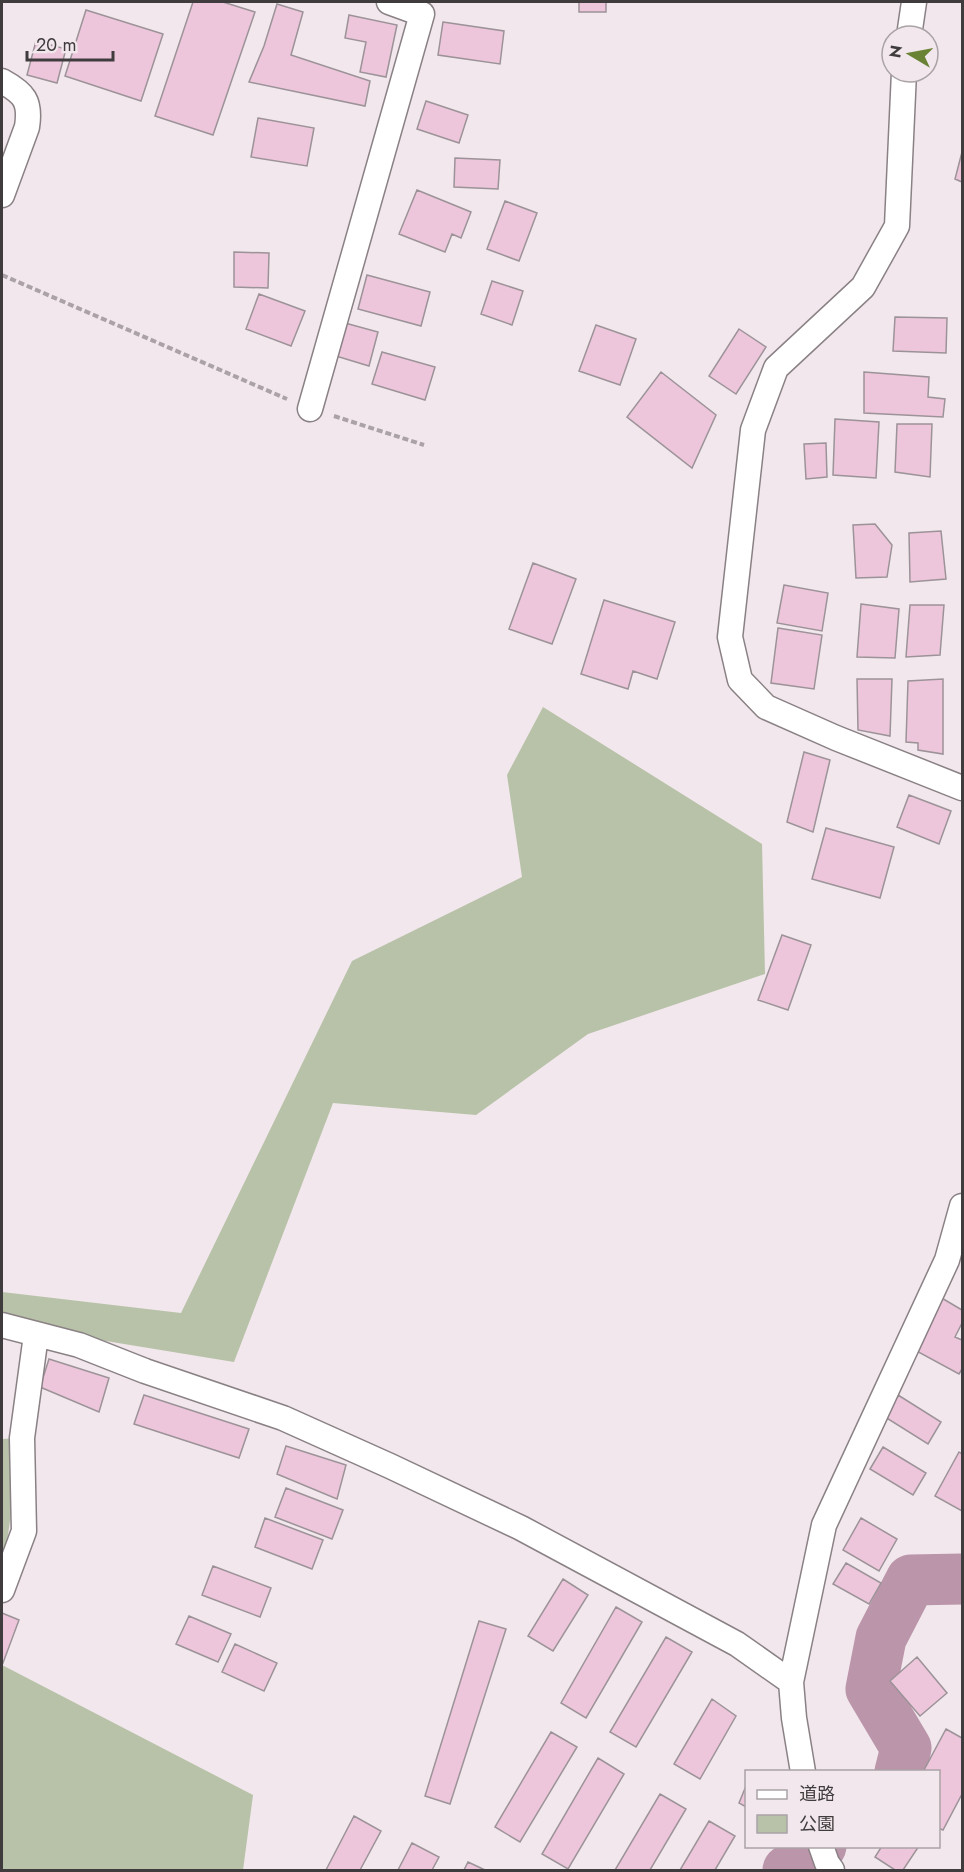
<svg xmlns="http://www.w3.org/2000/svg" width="964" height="1872" viewBox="0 0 964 1872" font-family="Jost,'Noto Sans JP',sans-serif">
<rect width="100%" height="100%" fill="#f1e7ec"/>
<!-- green -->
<path fill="#b8c2a8" d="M543,707L762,844L765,974L588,1034L476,1115L333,1103L234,1362L2,1324V1292L181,1313L352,961L522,877L507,775Z
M22,1438L2,1576V1439Z
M2,1665L253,1795L243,1870H2Z"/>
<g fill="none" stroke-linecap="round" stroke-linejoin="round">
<!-- river -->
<path stroke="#bb95aa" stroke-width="51" d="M900,1772L906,1748L871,1689L881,1638L911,1580L962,1579
M788,1870L821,1846"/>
</g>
<!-- building -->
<path fill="#edc6db" stroke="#9c9398" stroke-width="1.5" d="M193,2H223L255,12L213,135L155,116Z
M579,2H606V12H579Z
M277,4L303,12L291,55L370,81L365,106L249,82L264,46Z
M86,10L163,34L141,101L65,76Z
M349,15L397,25L386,77L360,72L366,42L345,38Z
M443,22L504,31L500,64L438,55Z
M36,41L66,49L57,83L27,75Z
M426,101L468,115L459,143L417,129Z
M258,118L314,128L307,166L251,157Z
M962,152V182L955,179Z
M455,158L500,160L498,189L454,187Z
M417,190L471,212L461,238L452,234L445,252L399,234Z
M505,201L537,213L519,261L487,249Z
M234,252L269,253L268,288L234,287Z
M367,275L430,292L421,326L358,309Z
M492,281L523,291L512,325L481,314Z
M259,294L305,311L291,346L246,329Z
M895,317L947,318L946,353L893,351Z
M345,323L378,332L369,366L336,356Z
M596,325L636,339L620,385L579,371Z
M739,329L766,347L736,394L709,376Z
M382,352L435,367L425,400L372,384Z
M661,372L716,415L692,468L627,417Z
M864,372L929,377L928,397L945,399L943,417L864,413Z
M835,419L879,422L876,478L833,475Z
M897,424H932L930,477L895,472Z
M826,443L827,477L806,479L804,444Z
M875,524L892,545L887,577L856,578L853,525Z
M941,531L946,579L910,582L909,533Z
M533,563L576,579L552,644L509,629Z
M784,585L828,593L822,631L777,623Z
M604,600L675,622L657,679L633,671L628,689L581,674Z
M861,604L899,609L895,658L857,657Z
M910,605H944L940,655L906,657Z
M778,628L822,635L814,689L771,683Z
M857,679H892L890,736L858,730Z
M943,679V754L918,750V743L906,742L908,681Z
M804,752L830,760L813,832L787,822Z
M909,795L951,811L939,844L897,827Z
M826,828L894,847L880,898L812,879Z
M782,935L811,945L788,1010L758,1000Z
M940,1297L962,1310V1323L955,1337L962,1340V1369L959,1374L911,1348Z
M49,1359L109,1378L99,1412L40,1387Z
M144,1395L249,1429L239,1458L134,1424Z
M898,1395L941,1422L928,1444L885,1417Z
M286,1446L346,1465L337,1499L277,1474Z
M883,1447L926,1473L913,1495L870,1469Z
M959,1452L962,1454V1511L935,1496Z
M286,1488L343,1510L332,1539L275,1517Z
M265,1518L323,1540L312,1569L255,1547Z
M861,1518L897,1539L879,1571L843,1550Z
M846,1563L881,1583L869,1604L833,1584Z
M213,1566L271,1588L260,1617L202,1595Z
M563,1579L588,1595L553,1651L528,1636Z
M616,1607L642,1622L586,1718L561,1703Z
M2,1613L19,1620L3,1663L2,1662Z
M189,1616L231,1634L218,1662L176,1644Z
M479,1621L506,1629L450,1804L425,1796Z
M666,1637L692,1652L636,1747L610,1732Z
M235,1644L277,1663L264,1691L222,1672Z
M917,1657L947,1693L920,1716L890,1681Z
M712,1699L736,1716L700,1779L674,1764Z
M946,1729L962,1738V1794L943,1830L938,1828V1772H923Z
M551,1732L577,1747L520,1842L495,1827Z
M598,1758L624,1774L568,1869L542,1854Z
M746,1786V1807L739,1803Z
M660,1794L686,1809L650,1870H615Z
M354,1816L381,1831L360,1870H326Z
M709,1821L735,1836L715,1870H680Z
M412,1843L439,1857L432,1870H398Z
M882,1846H919L903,1870H895L875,1857Z
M468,1862L485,1870H464Z"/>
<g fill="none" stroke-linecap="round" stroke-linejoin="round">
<defs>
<path id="street" d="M909,36L914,2
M904,72L897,226L863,287L776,368L753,430L730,637L740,680L766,707L836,738L962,788
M2,81C24,93 31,101 27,127L2,195
M310,409L422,14L389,2
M2,1325L79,1345L145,1371L283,1418L390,1466L521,1528L737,1644L791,1682L794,1718L803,1772
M2,1590L24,1531L22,1438L36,1335
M791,1682L824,1525L947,1260L962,1206
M821,1846L827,1863L832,1870"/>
</defs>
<!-- street casing -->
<use href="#street" stroke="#8a8185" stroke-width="27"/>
<!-- path -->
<path stroke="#aaa2a6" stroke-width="4" stroke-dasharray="6 3" stroke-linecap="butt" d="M2,275L287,399
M334,416L424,445"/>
<!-- street -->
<use href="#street" stroke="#fff" stroke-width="24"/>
</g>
<!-- border -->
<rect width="964" height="1872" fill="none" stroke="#403c3e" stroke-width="6"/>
<!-- legend -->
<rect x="745" y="1770" width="195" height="78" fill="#f1e7ec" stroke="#aaa3a6" stroke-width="1.5"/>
<rect x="757" y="1790" width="30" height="9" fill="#ffffff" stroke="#aaa3a6" stroke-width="1.5"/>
<text x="799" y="1800" font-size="18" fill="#403c3e">道路</text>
<rect x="757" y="1815" width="30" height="18" fill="#b8c2a8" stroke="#aaa3a6" stroke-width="1.5"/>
<text x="799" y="1830" font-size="18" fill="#403c3e">公園</text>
<!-- north arrow -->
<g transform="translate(910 54) rotate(280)"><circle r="28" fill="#f1e7ec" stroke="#aaa3a6" stroke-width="1.5"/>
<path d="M0-4.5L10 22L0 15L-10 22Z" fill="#6a8234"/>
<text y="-9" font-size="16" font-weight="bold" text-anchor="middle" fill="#403c3e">N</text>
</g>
<!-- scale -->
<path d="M27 51v9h86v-9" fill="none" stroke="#403c3e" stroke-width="3"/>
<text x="36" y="51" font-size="18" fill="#403c3e" stroke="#f1e7ec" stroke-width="4.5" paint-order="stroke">20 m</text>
</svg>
